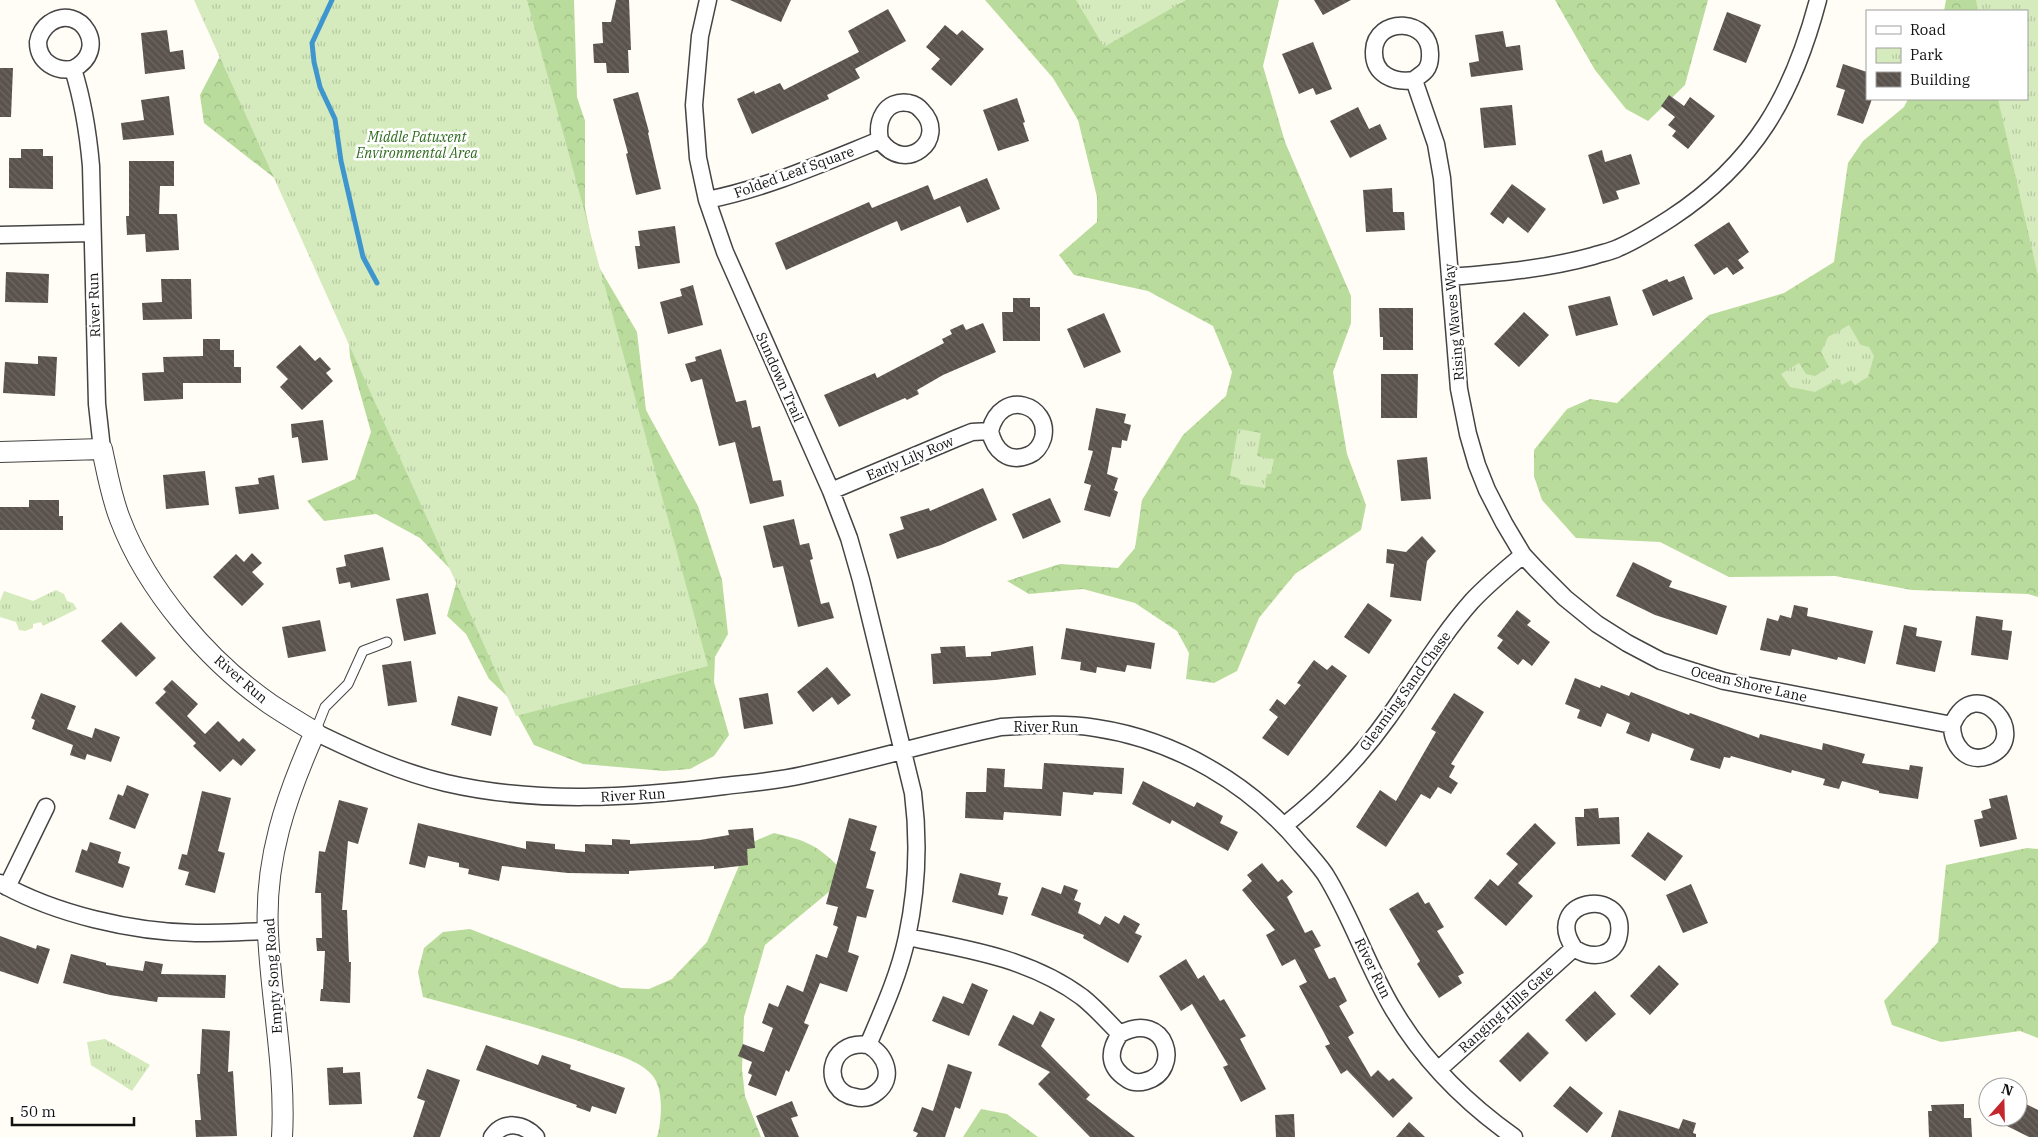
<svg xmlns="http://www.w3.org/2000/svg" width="2038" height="1137" viewBox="0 0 2038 1137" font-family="'IBM Plex Serif',serif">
<defs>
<pattern id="forest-crowns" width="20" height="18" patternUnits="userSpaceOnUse" patternTransform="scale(1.25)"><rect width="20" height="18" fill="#b9dc9c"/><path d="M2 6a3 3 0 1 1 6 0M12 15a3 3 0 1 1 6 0" fill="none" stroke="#9ebc85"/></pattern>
<pattern id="park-tufts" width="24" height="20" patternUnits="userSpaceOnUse" patternTransform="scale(1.25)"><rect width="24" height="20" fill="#d5ebbd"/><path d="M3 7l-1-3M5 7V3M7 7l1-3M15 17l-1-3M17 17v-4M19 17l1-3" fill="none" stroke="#b6c8a1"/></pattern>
<pattern id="building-back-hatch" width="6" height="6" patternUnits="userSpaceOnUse" patternTransform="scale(1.25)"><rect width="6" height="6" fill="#5a524d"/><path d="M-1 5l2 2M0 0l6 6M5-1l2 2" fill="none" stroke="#6d6662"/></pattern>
</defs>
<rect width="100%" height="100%" fill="#fffdf5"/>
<!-- forest -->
<path fill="url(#forest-crowns)" d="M207,0H574L577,97L585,121V208L596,262L637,332L646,410L698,506L722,580L728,634L715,657L714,682L729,735L714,756L690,769L664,771L583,764L534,745L508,697L489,679L466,634L447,616L458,577L420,538L376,514L324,521L307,501L355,479L371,432L350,357L344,280L305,202L204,123L200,95L225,47Z
M985,0H1279L1263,66L1285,142L1351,296V323L1333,372L1347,454L1366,505L1361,530L1295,574L1259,618L1237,671L1214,683L1186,679L1189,653L1177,631L1135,603L1083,589L1029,594L1007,581L1060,564L1118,568L1135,548L1142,500L1183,435L1226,396L1232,372L1213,326L1148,291L1074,275L1059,255L1097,222V197L1078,120L1053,78Z
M1555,0H1708L1685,85L1648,121L1626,109L1595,70Z
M1946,0H2038V597L2028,594L1912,590L1835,576L1729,577L1660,542L1576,538L1542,500L1534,476V450L1567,409L1590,399L1617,403L1709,315L1784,293L1834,262L1848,163L1863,141L1904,107L1908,99H2027V11H1944Z
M774,833C807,841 816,844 841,869L830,891L765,945L744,1017L742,1069L745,1096L761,1137H657C662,1121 664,1088 652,1075C639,1060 616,1055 598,1048C540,1027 482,1013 423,997L418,972L424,948L443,932L470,929L621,988L649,989L672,979L707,942L748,844Z
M2027,848L2038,849V1038L2020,1031L1941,1042L1892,1025L1884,1001L1938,942L1946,865Z
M981,1109L1007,1114L1038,1137H963Z"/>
<!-- park -->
<path fill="url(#park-tufts)" d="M194,0H527L708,666L516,716Z
M1076,0H1186L1104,47Z
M1976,0H2038V276L1998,99H2027V11H1978Z
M1849,325L1861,345L1869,347L1874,356L1868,377L1855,385L1851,380L1842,385L1838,379L1815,392L1790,387L1781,374L1799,363L1806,374L1815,376L1829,367L1821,352L1828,337Z
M1238,429L1261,433L1257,456L1274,459L1271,474H1267L1265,488L1239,484V478L1230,476Z
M56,590L64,594L67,601L73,603L77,609L43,626L41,622L33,624V628L25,631L19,630L16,622L0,617V601L4,591L33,601Z
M105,1039L150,1065L132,1091L91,1065L87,1042Z"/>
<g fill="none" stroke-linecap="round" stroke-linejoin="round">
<!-- stream -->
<path stroke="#3f96cf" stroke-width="5" d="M332,0L312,43L314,62L320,87L335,119L341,161L363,257L377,283"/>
</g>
<!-- building -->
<path fill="url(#building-back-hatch)" d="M616,0H629L631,50H628L629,73H607L606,63H594L593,44L603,43L602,22H611Z
M730,0H791L781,22Z
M1314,0H1351L1323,15Z
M888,9L906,41L855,69L860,78L827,95L829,99L752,134L737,99L754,91L755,94L780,83L784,90L859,52L848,31Z
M1727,12L1761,25L1746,63L1713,50Z
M945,25L957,35L962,30L984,49L951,86L931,69L940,59L926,47Z
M167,30L170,52L183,50L185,69L145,74L141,33Z
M1503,31L1506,47L1520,45L1523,70L1471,77L1469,63L1479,61L1475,35Z
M1313,42L1332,89L1316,95L1313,88L1299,94L1282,54Z
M1843,64L1867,72V99H1872L1863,124L1837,115L1845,90L1836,87Z
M0,68H13L11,117H0Z
M638,92L649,132L648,133L661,189L636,195L626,154L628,153L613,99Z
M1669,95L1684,106L1690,97L1715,116L1688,149L1672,136L1676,131L1668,125L1675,117L1661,106Z
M169,96L174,135L123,140L121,123L144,120L141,100Z
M1017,98L1025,122L1023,123L1029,141L998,151L983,110Z
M1512,105L1516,145L1484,148L1480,108Z
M1358,107L1369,129L1380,124L1387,139L1350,158L1330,121Z
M21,149H43V156H53V189L9,188V158H21Z
M1602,150L1605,162L1631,154L1640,184L1616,191L1619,199L1603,204L1588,155Z
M129,161H174V186H160L159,214H177L179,250L146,252L145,234L127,235L126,216H129Z
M987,178L1000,209L967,223L960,206L901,231L897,221L786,270L775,243L869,202L872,208L928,185L934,200Z
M1512,184L1546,209L1528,233L1508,217L1503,224L1490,214Z
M1392,188L1393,212H1404L1405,230L1366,232L1363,190Z
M1729,222L1749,252L1738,260L1744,268L1733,275L1727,267L1714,275L1694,245Z
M675,226L680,263L638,269L635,246H640L638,231Z
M6,272L49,274L48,303L5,302Z
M1684,276L1693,299L1653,316L1642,290L1667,279L1669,282Z
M161,279H191L192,319L143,320L142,303L162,302Z
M693,285L703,325L668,334L660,302L682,296L680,289Z
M1610,296L1618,325L1576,336L1568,306Z
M1013,298H1030V307H1040V341H1003L1002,312H1013Z
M1379,308H1413V350H1383V337H1380Z
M1524,312L1549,335L1519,367L1494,344Z
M1104,313L1121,352L1084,368L1067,329Z
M983,323L996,352L943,375L917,390L919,394L907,400L905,398L839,427L824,395L875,373L877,378L944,343L942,339L952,334L950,330L963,324L966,330Z
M203,339H220V350H234V367H241V383H183V399L144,401L142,373L164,372L163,357L203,356Z
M300,345L315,361L320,357L331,369L326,373L333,381L302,410L280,387L288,379L276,367Z
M721,349L736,402L746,400L752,428L760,426L773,481L781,480L784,496L750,504L735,442L719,446L702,379L691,382L685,364L696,361L695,357Z
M38,356L57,357L55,396L3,393L5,362L38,364Z
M1381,374H1418L1417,418H1381Z
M1096,408L1126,414L1124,423L1131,425L1127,441L1122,440L1121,448L1112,447L1107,474L1118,478L1114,490L1118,492L1110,517L1084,510L1091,485L1084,483L1093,451L1088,450Z
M323,420L328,460L302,463L298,437L292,438L291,424Z
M1427,457L1431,499L1401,501L1397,460Z
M205,471L209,505L166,509L163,475Z
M274,475L279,509L239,514L235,487L259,484L258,478Z
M983,488L997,520L941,545L897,559L889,534L904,529L900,517L929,508L930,511Z
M1050,498L1061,522L1023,539L1012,514Z
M29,500H59V516H63V530H0V507H29Z
M794,519L800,545L809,543L813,559L810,560L821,604L829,602L834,618L798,627L783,566L773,568L763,526Z
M1422,536L1436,551L1427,561L1421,601L1390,597L1394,564L1386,563L1387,549L1406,552Z
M383,547L390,580L351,588L350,582L339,584L336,568L346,566L344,555Z
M252,553L262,563L252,572L264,584L242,606L213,577L236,554L244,562Z
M1633,562L1672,581L1669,587L1727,606L1717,635L1655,615L1616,596Z
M428,593L436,634L404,641L396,599Z
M1368,603L1392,620L1369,654L1344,637Z
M1794,605L1808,608L1807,616L1873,631L1865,664L1838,657L1837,660L1792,649L1790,656L1760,650L1767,618L1778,621L1780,615L1791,618Z
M1517,610L1531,621L1527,625L1550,642L1532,666L1523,659L1518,665L1497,648L1503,640L1497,636Z
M1976,616L2003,620L2002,630L2012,631L2008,660L1971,655Z
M320,620L326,651L288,658L282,627Z
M121,622L156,658L136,677L101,641Z
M1904,625L1917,628L1916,636L1942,641L1935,672L1896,664Z
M1066,628L1155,643L1151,669L1127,665L1125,672L1097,667L1096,673L1080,670L1081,662L1061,659Z
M965,646L966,657L991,656V652L1033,646L1036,675L995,680L933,684L931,654L941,653L940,647Z
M1314,660L1327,670L1332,665L1347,676L1288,756L1262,738L1278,717L1269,710L1277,699L1285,705L1301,685L1297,683Z
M411,661L417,702L388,706L382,665Z
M827,667L851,695L838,705L832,697L813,712L797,692Z
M1575,678L1600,688L1601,685L1629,696L1631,692L1689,715L1690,713L1759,738L1760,734L1822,750L1823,743L1865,754L1862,763L1909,770L1910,765L1923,767L1918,799L1879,793V791L1842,781L1839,789L1823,785L1825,779L1792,770L1791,773L1731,756L1730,758L1724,757L1720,769L1690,760L1694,749L1652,733L1649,742L1626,733L1630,723L1607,713L1601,727L1577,718L1580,710L1565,704Z
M172,680L198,704L187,716L205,734L218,721L239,742L243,738L256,750L241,766L233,759L220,772L193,746L196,743L155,703L166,692L163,689Z
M41,693L76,706L67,729L92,738L95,728L120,737L111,762L87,754L85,760L70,755L73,745L32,729L35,720L31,718Z
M768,693L773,724L744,729L739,698Z
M1454,693L1484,712L1451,764L1455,766L1449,777L1458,783L1451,794L1438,787L1430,799L1421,794L1386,847L1356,827L1380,790L1396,801L1436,732L1431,729Z
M458,696L498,707L491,736L451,725Z
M1044,763L1124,768L1122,794L1094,792L1093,795L1063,792L1061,816L1004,812L1003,820L965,818L966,792H986L987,768L1005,769L1004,787L1042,789Z
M1143,781L1194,807L1197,802L1223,816L1220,823L1238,832L1228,851L1172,820L1170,824L1132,804Z
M127,785L149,794L135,829L109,819L118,794L123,796Z
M202,791L231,798L218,851L225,853L215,893L185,885L189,872L178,869L182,854L187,855Z
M2007,795L2017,839L1980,847L1974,820L1983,818L1981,811L1991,808L1989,799Z
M339,800L368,808L358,844L348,841L342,910H347L349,962H351L350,1003L320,1001L321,989H323L325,951H317L316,938H322L321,893H315L319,851L325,852Z
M1598,808L1599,818L1619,817L1620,844L1577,846L1575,817H1584V809Z
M849,818L877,826L870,850L876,852L866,888L874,890L866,918L857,916L848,952L859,956L847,992L820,983L804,1023L809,1025L789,1072L786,1070L776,1096L748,1085L752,1075L748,1073L752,1062L738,1056L743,1044L764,1052L773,1028L762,1023L769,1003L778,1007L787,985L803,992L816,954L827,958L838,927L833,925L838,907L826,904Z
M418,823L526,849V841L555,844V849L585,852V844L612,845V839L630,840V844L700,840L729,835L728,830L753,828L755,848L747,849L748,865L714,869V866L629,871V874L568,873L502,866L499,881L468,874L469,869L459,867V863L428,856L425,868L409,864Z
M1535,823L1556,843L1518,883L1533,896L1506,926L1474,898L1490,879L1498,886L1518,864L1506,854Z
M1648,832L1683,856L1665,881L1631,856Z
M90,842L121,852L118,863L130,867L123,888L75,872L82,849L87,851Z
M1262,863L1278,882L1282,879L1293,892L1287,897L1305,933L1312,930L1321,946L1314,949L1329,979L1335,977L1347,1001L1339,1006L1354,1033L1348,1037L1371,1077L1378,1070L1389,1081L1393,1078L1413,1098L1393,1118L1347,1070L1341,1074L1325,1046L1330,1044L1299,986L1307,982L1295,959L1282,966L1266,935L1275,930L1242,890L1252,881L1247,875Z
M960,873L1001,883L998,895L1008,897L1003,915L952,902Z
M1691,884L1708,923L1683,933L1666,895Z
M1064,885L1078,890L1074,900L1081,903L1078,913L1100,925L1105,916L1119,924L1124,915L1140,924L1135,933L1142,936L1128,963L1083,938L1084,935L1031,915L1042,887L1061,894Z
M1418,892L1425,904L1429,902L1444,927L1437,931L1464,973L1458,976L1462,983L1439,998L1417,964L1420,961L1389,909Z
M0,936L36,949L37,945L50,949L38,984L0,971Z
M71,954L106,963V965L143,971L145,961L163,964L161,974L226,975L225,998L158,997L157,1002L110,995L63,983Z
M1186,959L1198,979L1204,975L1220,1001L1224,999L1246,1036L1240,1039L1266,1089L1241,1102L1223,1067L1228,1065L1192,1004L1181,1011L1159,976Z
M1659,965L1679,984L1650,1015L1630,996Z
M972,983L988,990L969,1036L932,1021L943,996L963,1004Z
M1595,991L1616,1014L1586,1042L1565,1020Z
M1040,1011L1055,1019L1041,1046L1090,1095L1086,1099L1135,1137H1090L1038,1084L1050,1072L998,1045L1013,1015L1033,1025Z
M202,1029L230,1031L228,1072L233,1071L237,1136L196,1137L195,1120H201L197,1074H200Z
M1528,1032L1549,1053L1520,1082L1499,1061Z
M486,1045L538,1065L542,1055L571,1065L570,1069L625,1088L616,1114L592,1106L590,1112L576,1107L577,1105L476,1070Z
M948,1064L972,1072L960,1109L955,1107L945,1137H916L918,1133L913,1131L922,1107L933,1111Z
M343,1067V1073L360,1072L362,1104L329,1105L327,1068Z
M427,1069L460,1080L440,1137H413L425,1101L417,1098Z
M1570,1086L1603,1113L1587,1133L1553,1106Z
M2018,1100L2038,1110V1137H2029L1989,1117H2018Z
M792,1101L798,1116L791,1118L799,1137H765L756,1116Z
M1964,1104V1118H1971L1972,1137H1929L1928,1111H1932L1931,1105Z
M1619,1110L1679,1129L1683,1119L1696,1123L1693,1133L1696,1134V1137H1611Z
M1294,1114L1295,1137H1276L1275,1115Z
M1409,1122L1425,1137H1396Z"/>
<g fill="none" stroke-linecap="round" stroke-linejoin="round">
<defs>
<path id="service" d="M315,732L325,707L348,684L363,651L387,642"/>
<path id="minor" d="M708,0L700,36L694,105L698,158L707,200L725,252L831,491L849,538L861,580L913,793C919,840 917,890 907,937C899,975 883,1010 868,1045C886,1055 895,1078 877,1092C870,1098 862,1099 855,1097C821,1092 826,1039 868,1045
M73,69C111,50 80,2 50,23C44,27 39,35 38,42C38,62 56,72 73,69C83,101 88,132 91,166L97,404L102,449
M1414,80C1394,83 1373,75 1374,51C1375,16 1432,17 1430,56C1430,60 1429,66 1426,70C1423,74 1417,77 1414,80L1436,144L1442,178L1459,389L1468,434L1477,465L1487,490L1504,523L1523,555L1536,569L1565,598L1597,624L1627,643L1661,661L1724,681L1952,725C1952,745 1966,764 1988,756C2034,738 1976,669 1952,725
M707,200C767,188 823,163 880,140C876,121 885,99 909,103C914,104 919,107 922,111C949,139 905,176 880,140
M0,235L92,233
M1450,277C1498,273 1546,269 1593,256C1601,253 1610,252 1618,248C1637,240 1654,229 1671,218C1755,163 1793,95 1818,0
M831,491L957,438L972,432L990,431C1001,387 1051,405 1043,438C1041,445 1036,452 1029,455C1008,464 994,450 990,431
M315,732C358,753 400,772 446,783C536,804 633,798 724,786C750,783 777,781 803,775C869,761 935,741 1001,727C1033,725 1065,723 1096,728C1176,740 1250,784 1301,845C1309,854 1318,864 1325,874C1352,917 1367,966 1393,1009C1423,1060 1466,1103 1514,1137
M1285,825C1324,794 1359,759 1388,718C1416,679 1440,637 1472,601C1488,584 1506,569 1523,555
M0,883C55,914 132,932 195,933C219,933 244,932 268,931
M7,887L46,807
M907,937C968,949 1031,959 1082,997C1096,1008 1108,1022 1120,1034C1108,1051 1108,1067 1127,1079C1133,1083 1139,1083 1146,1081C1183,1071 1167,1009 1120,1034
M1438,1070L1574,948C1591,960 1616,957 1619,934C1626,885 1541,900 1574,948
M492,1137C503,1120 524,1123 536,1137"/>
<path id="tertiary" d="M0,452L102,449C107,472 111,496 120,519C147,590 208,661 270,704C285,714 300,723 315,732C286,797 264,860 268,933C271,1001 286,1069 282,1137"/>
</defs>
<!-- service casing -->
<use href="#service" stroke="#444" stroke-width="11"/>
<!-- minor casing -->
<use href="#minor" stroke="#444" stroke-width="19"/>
<!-- tertiary casing -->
<use href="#tertiary" stroke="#444" stroke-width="22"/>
<!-- service -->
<use href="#service" stroke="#fff" stroke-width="9"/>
<!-- minor -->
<use href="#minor" stroke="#fff" stroke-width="16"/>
<!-- tertiary -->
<use href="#tertiary" stroke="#fff" stroke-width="20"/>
</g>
<g text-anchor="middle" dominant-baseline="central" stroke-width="5" stroke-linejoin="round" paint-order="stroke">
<!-- park labels -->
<g font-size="14" font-style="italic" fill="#2f6b1f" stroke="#fff">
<text x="417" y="137">Middle Patuxent<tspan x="417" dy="16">Environmental Area</tspan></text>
</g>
<!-- street labels -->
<g font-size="14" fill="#111" stroke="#fff">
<text transform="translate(794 172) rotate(-20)">Folded Leaf Square</text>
<text transform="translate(94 305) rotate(-92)">River Run</text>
<text transform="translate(1454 322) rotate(-95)">Rising Waves Way</text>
<text transform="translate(780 377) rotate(66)">Sundown Trail</text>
<text transform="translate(910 458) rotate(-23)">Early Lily Row</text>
<text transform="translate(241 679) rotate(41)">River Run</text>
<text transform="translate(1749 684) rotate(13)">Ocean Shore Lane</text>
<text transform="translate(1405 691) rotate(-54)">Gleaming Sand Chase</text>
<text x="1046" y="727">River Run</text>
<text transform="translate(633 795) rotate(-3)">River Run</text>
<text transform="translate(1373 968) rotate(64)">River Run</text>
<text transform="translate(273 976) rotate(-94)">Empty Song Road</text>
<text transform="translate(1506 1009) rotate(-42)">Ranging Hills Gate</text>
</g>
</g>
<!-- legend -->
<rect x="1866" y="10" width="162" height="90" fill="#ffffff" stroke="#a0a0a0"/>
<rect x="1876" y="26" width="25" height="8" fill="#ffffff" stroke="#a0a0a0"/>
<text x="1910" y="35" font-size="15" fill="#111111">Road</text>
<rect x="1876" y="48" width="25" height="15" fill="url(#park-tufts)" stroke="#a0a0a0"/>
<text x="1910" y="60" font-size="15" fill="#111111">Park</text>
<rect x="1876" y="72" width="25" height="15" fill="url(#building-back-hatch)" stroke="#a0a0a0"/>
<text x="1910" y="85" font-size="15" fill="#111111">Building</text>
<!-- north arrow -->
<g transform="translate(2003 1102) rotate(20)"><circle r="24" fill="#ffffff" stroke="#a0a0a0"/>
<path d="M0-4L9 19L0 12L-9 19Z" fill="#c4262e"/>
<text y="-8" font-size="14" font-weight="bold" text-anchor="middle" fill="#111111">N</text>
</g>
<!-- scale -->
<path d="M12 1117v8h122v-8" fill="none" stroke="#111111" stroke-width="2.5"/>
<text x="20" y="1117" font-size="15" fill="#111111" stroke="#ffffff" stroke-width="4" paint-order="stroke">50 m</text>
</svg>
